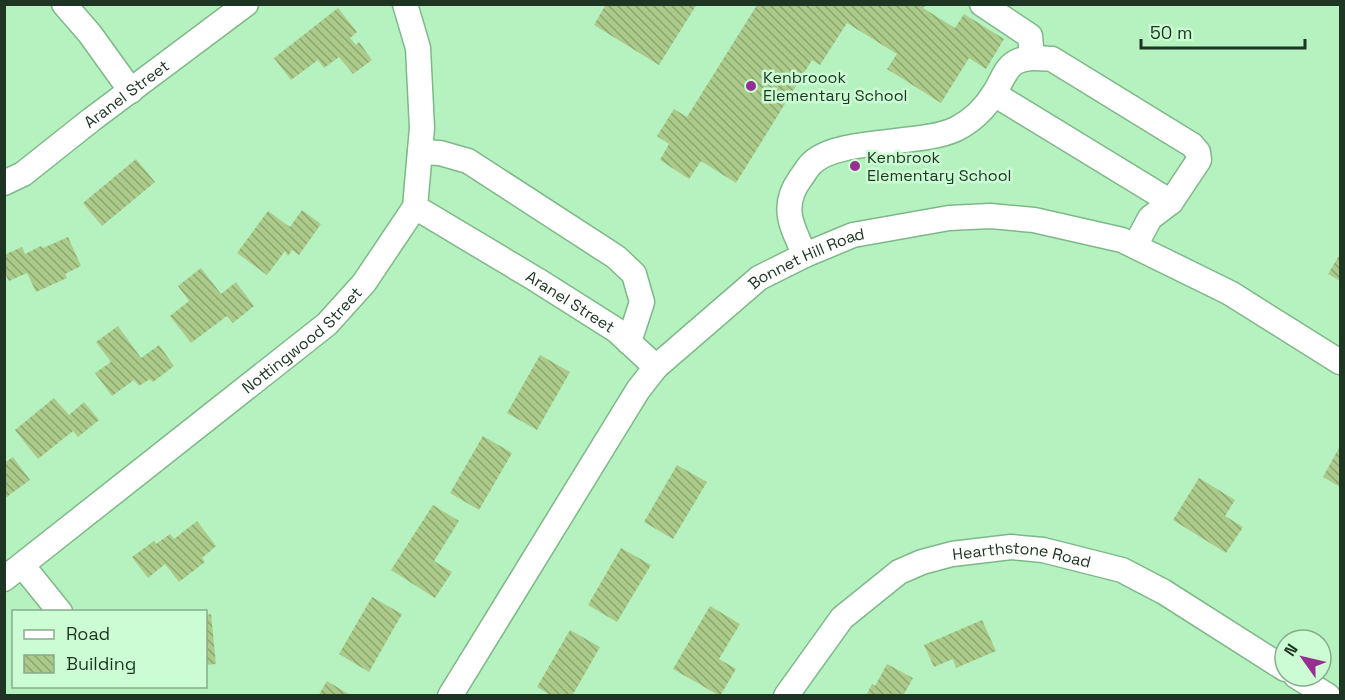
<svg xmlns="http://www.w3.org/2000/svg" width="1345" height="700" viewBox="0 0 1345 700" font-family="'Space Grotesk',sans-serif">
<defs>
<pattern id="building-back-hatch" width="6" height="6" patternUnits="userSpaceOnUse" patternTransform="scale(1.5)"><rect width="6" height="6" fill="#accb8b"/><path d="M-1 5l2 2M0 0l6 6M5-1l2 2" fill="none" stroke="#8ba671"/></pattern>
</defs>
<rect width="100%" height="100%" fill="#b5f2c0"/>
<!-- building -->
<path fill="url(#building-back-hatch)" d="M606,4H697L659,65L594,25Z
M757,5H926L923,8L955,28L964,14L1004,39L986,69L969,58L941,103L887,69L897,54L847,23L820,65L812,60L736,183L701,161L689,179L660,160L669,144L657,136L674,109L687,117Z
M338,8L357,32L350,38L356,45L359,42L372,60L353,74L339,57L324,68L318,60L291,80L274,58Z
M136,159L155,182L102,226L83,203Z
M302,210L321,224L299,255L292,250L288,256L285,251L267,275L237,253L268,211L290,227Z
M68,237L81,266L65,274L67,278L36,292L27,273L9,281L4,272V255L22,247L25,254L41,246L43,248Z
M1340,254V281L1328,274Z
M201,268L221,294L236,282L254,306L233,323L227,316L191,343L170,316L189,301L178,286Z
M118,326L141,358L159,345L174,366L153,382L150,379L139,386L134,380L112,396L95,373L111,362L96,342Z
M540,355L570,372L537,430L507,413Z
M54,398L69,415L84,402L99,420L78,437L73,431L38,459L15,430Z
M483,436L512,453L479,510L450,493Z
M1340,446V487L1323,477Z
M13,457L30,480L4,499V463Z
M677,465L707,482L673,539L644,522Z
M1199,478L1235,500L1225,516L1243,527L1226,553L1173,520Z
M433,505L459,521L434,561L452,572L435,598L391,570Z
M197,521L216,546L202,558L205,562L179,582L165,564L148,578L132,557L154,541L156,544L170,534L174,539Z
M621,548L651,565L617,622L588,605Z
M372,597L402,614L369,672L339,654Z
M710,606L740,624L719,659L736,669L720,696L673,669Z
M211,614L216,664L206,665V615Z
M982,620L996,651L956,668L953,659L934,667L924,645Z
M570,630L600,647L572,696H552L537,687Z
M887,664L913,678L903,696H866L872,684L875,686Z
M327,681L352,696H318Z"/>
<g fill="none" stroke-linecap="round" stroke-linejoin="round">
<defs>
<g id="minor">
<path d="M64,4L90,34L131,91"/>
<path d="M982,4L1030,36L1032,57"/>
<path d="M994,94L1171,202"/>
<path d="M420,152L440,153L468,161L616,257L634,274L642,302L629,342"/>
<path id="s1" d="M4,183L23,174L91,120L246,4"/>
<path id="s2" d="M415,207L537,280L616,330L656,367"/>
<path d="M805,255C792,227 780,207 800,179C804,174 807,168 811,164C837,137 921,146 956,129C972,121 986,107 995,92C1002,81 1005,68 1016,62C1028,56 1039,58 1052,59L1192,145L1198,152L1199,160L1171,202L1150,218L1135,246"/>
<path d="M22,565L60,612"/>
<path id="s3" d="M4,579L327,324L364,283L415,207L422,128L418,48L405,4"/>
<path d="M1296,676L1328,696"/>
<path id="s4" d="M450,696L638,390L656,367L759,278L805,255L853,235L949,218L990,216L1034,220L1122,240L1230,293L1340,362"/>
<path id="s5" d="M786,696L842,618L899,572L922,562L952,554L1011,547L1043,550L1122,570L1164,592L1285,669"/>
</g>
</defs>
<!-- minor casing -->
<use href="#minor" stroke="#7eb889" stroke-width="27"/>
<!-- minor -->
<use href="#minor" stroke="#fff" stroke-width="24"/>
</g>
<!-- markers -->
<g fill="#972f93" stroke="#ccfcd3" stroke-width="2">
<circle cx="751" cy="86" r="6"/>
<circle cx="855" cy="166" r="6"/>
</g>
<g text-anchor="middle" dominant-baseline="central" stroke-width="5" stroke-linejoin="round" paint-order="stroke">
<!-- poi labels -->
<g font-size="16" fill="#1d3522" stroke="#ccfcd3" text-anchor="start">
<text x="763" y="77">Kenbroook<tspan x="763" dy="18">Elementary School</tspan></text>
<text x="867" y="157">Kenbrook<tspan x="867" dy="18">Elementary School</tspan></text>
</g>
<!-- street labels -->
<g font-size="16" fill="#1d3522" stroke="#ccfcd3">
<text stroke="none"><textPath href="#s1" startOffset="152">Aranel Street</textPath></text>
<text stroke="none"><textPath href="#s4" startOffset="576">Bonnet Hill Road</textPath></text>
<text stroke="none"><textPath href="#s2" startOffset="182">Aranel Street</textPath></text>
<text stroke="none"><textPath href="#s3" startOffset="382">Nottingwood Street</textPath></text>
<text stroke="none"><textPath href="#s5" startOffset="296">Hearthstone Road</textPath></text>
</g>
</g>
<!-- border -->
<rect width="1345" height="700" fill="none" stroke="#1d3522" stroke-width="12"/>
<!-- legend -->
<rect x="12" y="610" width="195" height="78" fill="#ccfcd3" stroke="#86ac8c" stroke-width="1.5"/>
<rect x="24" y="630" width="30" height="9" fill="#ffffff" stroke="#86ac8c" stroke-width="1.5"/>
<text x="66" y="640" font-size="18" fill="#1d3522">Road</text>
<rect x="24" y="655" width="30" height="18" fill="url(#building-back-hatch)" stroke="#86ac8c" stroke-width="1.5"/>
<text x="66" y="670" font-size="18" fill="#1d3522">Building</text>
<!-- north arrow -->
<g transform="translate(1303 658) rotate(304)"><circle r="28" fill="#ccfcd3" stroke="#86ac8c" stroke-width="1.5"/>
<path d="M0-4.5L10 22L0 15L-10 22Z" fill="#972f93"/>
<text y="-9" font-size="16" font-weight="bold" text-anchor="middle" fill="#1d3522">N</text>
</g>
<!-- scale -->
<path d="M1141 39v9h164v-9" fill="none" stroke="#1d3522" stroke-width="3"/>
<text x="1150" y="39" font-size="18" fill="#1d3522" stroke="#ccfcd3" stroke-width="4.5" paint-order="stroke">50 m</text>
</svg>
